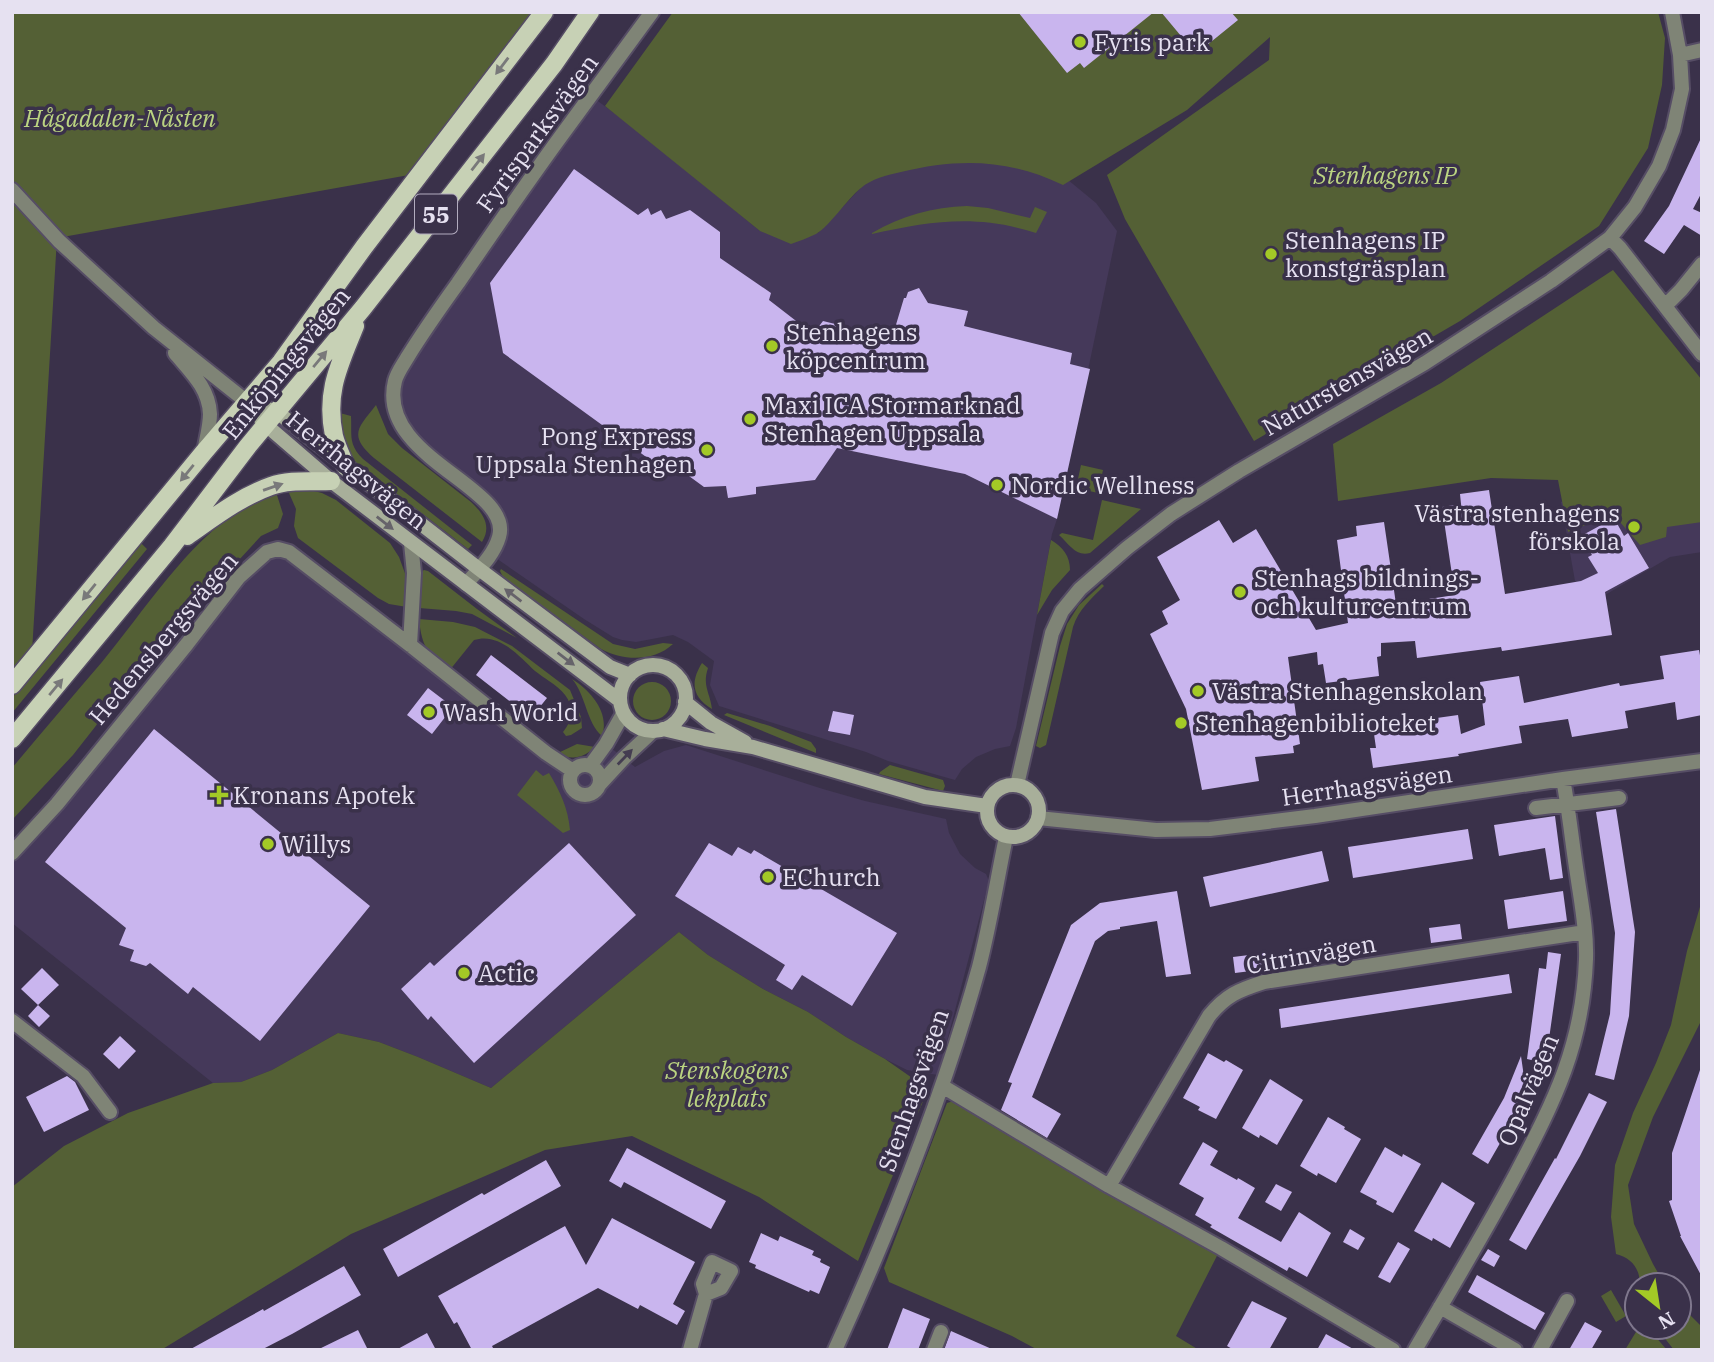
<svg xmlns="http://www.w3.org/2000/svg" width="1714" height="1362" viewBox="0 0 1714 1362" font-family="'IBM Plex Serif',serif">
<rect width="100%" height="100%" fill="#3a314a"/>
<!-- built -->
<path fill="#45395a" d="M591,96L629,124L760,231L818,233L904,142L971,100L1096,203L1117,231L1057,519L1052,534L1016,728L1010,746L995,749L976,757L962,769L955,780L888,761L866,752L719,706L710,685L714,661L688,642L673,635L636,642L622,640L613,637L584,619L490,554L500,518L403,428L395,378Z
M1699,422L1702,423V552L1670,557L1605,595L1575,581L1561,502Z
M278,549L572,771L579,766L585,765L606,744L635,767L664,751L686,745L823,789L865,801L946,819L949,833L960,854L975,868L986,874L989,881L938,1075L907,1070L885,1059L846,1037L808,1012L763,989L708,955L679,932L491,1088L418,1057L379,1042L338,1033L272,1070L241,1082L213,1083L12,923V853L239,577Z"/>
<!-- green -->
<path fill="#546035" d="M12,12H532L409,175L57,238L32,652L12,674Z
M673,12H1658L1665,38L1662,85L1648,148L1599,226L1460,321L1254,441L1125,219L1107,175L1269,60L1270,37L1187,110L1063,185C1009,159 959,158 901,172C887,175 871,179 861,188C847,199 830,226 816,234C808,238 799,241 791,244L760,231L605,106Z
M967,206L988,208L1030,218L1035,207L1047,212L1036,233C977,214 931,221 872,234V233C901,216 933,207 967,206Z
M1613,270L1702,380V522L1667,527L1666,537L1640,545L1613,514L1568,532L1558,480L1491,478L1338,501L1333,444L1441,383Z
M376,405L388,434L402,448L471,502C483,513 492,526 482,542L374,458C348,435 358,428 376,405Z
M336,412L351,416C352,436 348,444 363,459L472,545L468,549L353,460L342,441Z
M1081,465L1103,470L1098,493L1076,488Z
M306,489L322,493L336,500L390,543L399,557L406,576L408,590L407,607L389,604L378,598L298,538L294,526L296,509L289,493L290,490Z
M276,492L283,514L278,528L261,536L190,613L179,620L73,755L12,820V768C42,732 72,697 102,662C146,609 190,537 251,503C259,498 268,496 276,492Z
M1102,500L1141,509L1090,553C1076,557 1069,544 1059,535L1062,533L1093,540Z
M1051,540C1063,547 1070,556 1070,570L1052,590L1037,615Z
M140,542L147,549L12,713V698L122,566Z
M501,569L613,644L635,649L663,643L673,644C654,662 623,661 601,649L503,577L500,571Z
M424,570L428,571L477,609L517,638L472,614L456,611L419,608L421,577V572Z
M1102,584L1104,586C1091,599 1079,609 1073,627L1046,745L1040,748L1036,746L1060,646L1067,624L1079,605Z
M419,619L453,622L475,627L512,646L570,690L581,717L582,728L571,735L566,736L563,732C580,711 569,694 549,681C545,678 540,675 535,671C519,656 499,632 474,640L449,671C428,652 422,649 419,619Z
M702,663L708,668C702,686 710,692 712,709C692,697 690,682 702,663Z
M572,679C591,691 610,713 602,736C586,722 586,695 572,679Z
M633 701a19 19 0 1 1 38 0a19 19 0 1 1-38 0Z
M727,713L770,726L811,742L816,749V753L724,715Z
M577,744L595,747C584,758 571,761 558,753Z
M890,765L943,780L945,786L943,791L879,774L880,772Z
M536,770L543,776L549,773C560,791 568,808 570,830L563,833L517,795Z
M1702,900V1019L1653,1117L1628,1185L1634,1224L1653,1264L1665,1285H1640C1640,1269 1632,1258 1616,1254L1611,1217L1615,1165L1633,1113L1656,1063L1671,1025L1687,951Z
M679,932L708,955L763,989L808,1012L846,1037L885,1059L928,1089L858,1261L759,1197L632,1136L545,1150L351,1234L161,1350H12V1187L64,1146L128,1113L213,1083L241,1082L272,1070L338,1033L379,1042L418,1057L491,1088Z
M960,1099L1221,1248L1176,1336L1199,1350H1038L1012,1336L889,1282L884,1268L947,1103Z
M1611,1290L1626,1316L1616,1322L1601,1296Z
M1679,1304L1702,1327V1350H1674L1656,1327H1679Z
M1639,1327H1647L1667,1350H1625Z"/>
<!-- building -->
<path fill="#c9b5ee" d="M1018,12H1154L1084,68L1080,63L1067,73Z
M1161,12H1231L1238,20L1196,54Z
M1702,136V192L1693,209L1702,213V236L1684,225L1664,254L1644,241L1669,206Z
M574,169L638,215L648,208L651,215L661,210L666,219L690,210L720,232V258L771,293L769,300L813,334L823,321L892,338L904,298H906L908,292L919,288L928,303L968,311L964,326L1072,353L1070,364L1090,369L1057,519L965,474L837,448L815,480L756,487V494L728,498L726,486L704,487L667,460L660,467L503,353L490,283Z
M1489,490L1505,594L1581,581L1598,573L1588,557L1592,555L1581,536L1614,518L1624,536L1628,533L1649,568L1605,592L1612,635L1502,651L1501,647L1417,658L1415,641L1381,643V656L1377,657L1379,676L1326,683L1323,664L1318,665L1317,652L1288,657L1300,744L1293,746L1294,753L1255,757L1259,781L1202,790L1186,709L1150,634L1168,624L1162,611L1180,600L1157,557L1219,520L1233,543L1256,529L1316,630L1348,623L1337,540L1357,536L1356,526L1384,522L1396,604L1455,595L1442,507L1461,504L1460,494Z
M1699,650L1702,666V715L1677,720L1675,702L1625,711L1628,728L1572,737L1568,719L1519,726L1522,743L1458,754L1459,756L1373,768L1370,748H1376L1373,727L1458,715L1461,734L1485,725L1480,682L1519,676L1524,703L1619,683L1620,686L1664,679L1660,656Z
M491,655L547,698L531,718L476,675Z
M428,688L453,707L432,734L407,715Z
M833,711L854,715L850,735L828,731Z
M154,729L370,906L260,1041L193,987L188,994L150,963L146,966L130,961L134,950L119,945L126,928L45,862Z
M1616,809L1635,932L1629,1016L1614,1080L1595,1075L1610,1014L1615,933L1596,812Z
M1555,816L1563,878L1550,880L1545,848L1499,856L1494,825Z
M1468,829L1473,859L1353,878L1348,847Z
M569,843L636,915L474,1063L431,1016L428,1020L401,989L430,962L434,966Z
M709,843L732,856L738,847L751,854L754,850L897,933L852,1006L802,975L792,990L776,980L785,965L675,896Z
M1322,851L1329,881L1210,907L1203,877Z
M1177,891L1191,974L1166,977L1157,921L1120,927V929L1108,931L1095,941L1032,1097L1061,1114L1047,1138L1001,1110L1012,1083L1008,1082L1071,925L1100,903Z
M1563,891L1567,921L1508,929L1504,900Z
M1460,924L1462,939L1431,943L1429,928Z
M1548,952L1561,954L1549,1039L1540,1062L1527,1059L1539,968L1546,969Z
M1265,953L1267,969L1235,973L1233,957Z
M42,968L59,985L38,1005L21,989Z
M1509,974L1512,993L1281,1028L1279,1009Z
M38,1005L50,1016L39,1027L28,1016Z
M120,1036L136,1051L119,1069L103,1054Z
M1208,1053L1224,1062L1226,1060L1243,1070L1216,1119L1198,1110L1200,1107L1183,1098Z
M1521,1056L1524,1077H1534L1522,1105L1488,1164L1472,1154L1504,1098Z
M1700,1070H1702V1277L1680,1236H1681L1669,1201L1672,1200V1153Z
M67,1076L75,1082L89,1110L44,1132L26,1097Z
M1270,1079L1303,1100L1277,1145L1260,1135L1259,1138L1242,1128Z
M1589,1093L1607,1102L1580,1156L1526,1250L1509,1240L1555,1158L1556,1159Z
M1328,1117L1345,1127L1344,1129L1361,1139L1336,1183L1318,1173L1317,1176L1300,1166Z
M1203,1142L1218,1151L1210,1165L1237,1180L1238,1178L1255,1188L1238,1218L1281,1242L1299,1212L1331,1233L1307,1277L1289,1267L1287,1271L1210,1227L1212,1225L1195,1215L1204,1198L1179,1184Z
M1385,1147L1402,1157L1403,1154L1421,1164L1393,1213L1376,1204L1377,1201L1360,1192Z
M627,1148L726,1201L711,1229L624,1182L621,1188L609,1181Z
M546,1160L561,1186L398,1277L383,1249L482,1193L484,1195Z
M1442,1182L1475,1203L1450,1248L1433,1238L1432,1241L1414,1231Z
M1276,1184L1292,1192L1281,1211L1265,1202Z
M612,1218L695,1262L673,1304L685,1311L677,1325L640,1305L638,1309L598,1288L492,1346L494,1350H472L457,1322L454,1324L438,1296L565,1226L586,1265Z
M1350,1229L1365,1238L1358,1250L1343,1242Z
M761,1233L778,1241L780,1236L814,1251L812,1255L821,1259L820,1262L830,1267L819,1294L810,1290L809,1292L755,1268L756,1265L749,1262Z
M1398,1242L1410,1249L1390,1283L1378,1277Z
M1488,1249L1500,1256L1494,1267L1481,1260Z
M344,1266L361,1295L292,1334L261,1350H189L263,1309L264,1311Z
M1477,1275L1545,1313L1535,1330L1468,1292Z
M1252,1301L1287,1318L1269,1350H1234L1227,1346Z
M903,1308L930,1319L918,1350H887Z
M1585,1322L1602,1331L1591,1350H1569Z
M358,1330L368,1350H317Z
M951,1331L994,1350H944Z
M427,1333L436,1350H396Z
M1326,1334L1355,1350H1317Z"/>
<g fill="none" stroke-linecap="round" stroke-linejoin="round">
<defs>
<path id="street" d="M1680,55L1702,50
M12,190L59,241L154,328L247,402
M1610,238L1620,248L1702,354
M1665,306L1681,290L1702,264
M175,353C190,371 209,388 210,414C210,426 206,440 204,452
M466,584C478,570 494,555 499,537C514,487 376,458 395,381C397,373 403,365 407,358C423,332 440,308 458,283C493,232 528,181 564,132C593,92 623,52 652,12
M410,645L414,573L411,543
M570 780a15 15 0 1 1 30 0a15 15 0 1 1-30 0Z
M590,766L606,744L623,714
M600,784L624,758L653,731
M1017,785L1052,633L1062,611L1080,589L1127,548L1171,514L1239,471L1425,363L1551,281L1610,238L1635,207L1659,166L1673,130L1682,89L1680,55L1672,12
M1536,808L1619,798
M1038,818L1156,830L1210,829L1315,816L1563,779L1702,761
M12,853L57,804L187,644L239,577L267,552L278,549L289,552L410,645L546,753L573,771
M12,1021L83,1076L110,1112
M942,1086L1109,1186L1221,1248L1393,1350
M1109,1186L1209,1016C1226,995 1239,990 1264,982L1585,932
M1440,1307L1515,1350
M690,1350L706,1294L703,1284L712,1262L731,1271L721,1288L706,1294
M835,1350C891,1227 943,1097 979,967C990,924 997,880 1006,837
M934,1350L941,1332
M1415,1350C1449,1292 1484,1234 1516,1174C1555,1100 1583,1044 1586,959C1587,931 1581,902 1577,874C1572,842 1569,811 1563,779
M1540,1350L1567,1301"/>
<path id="secondary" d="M247,402L266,425L331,481L619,700
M248,402L277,412L479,569L610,667L630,675
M620 698a33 33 0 1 1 66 0a33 33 0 1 1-66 0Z
M685,702L711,723L745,742
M663,729L705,739L753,747L925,797L987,806
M987 811a26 26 0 1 1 52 0a26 26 0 1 1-52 0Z"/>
<path id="primary" d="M346,467C342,457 337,447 334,436C325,392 339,366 355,326
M187,536C213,518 240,497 271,486C290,479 311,482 331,481
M12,685L204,452L281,362L364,247L544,12
M12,739L172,546L248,446L363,308L554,64L590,12"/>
</defs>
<!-- street casing -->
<use href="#street" stroke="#564d65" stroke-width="18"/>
<!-- secondary casing -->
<use href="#secondary" stroke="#564d65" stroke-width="18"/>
<!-- primary casing -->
<use href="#primary" stroke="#564d65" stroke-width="21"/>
<!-- street -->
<use href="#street" stroke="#7f8476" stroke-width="14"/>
<!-- secondary -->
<use href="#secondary" stroke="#a8af9a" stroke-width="14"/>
<!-- primary -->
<use href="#primary" stroke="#c7d1b5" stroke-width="18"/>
</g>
<!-- one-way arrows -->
<defs><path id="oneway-solid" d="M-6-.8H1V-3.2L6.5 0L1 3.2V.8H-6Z" transform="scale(1.75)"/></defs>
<g fill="#79797a">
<use href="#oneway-solid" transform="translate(502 66) rotate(127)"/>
<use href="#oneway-solid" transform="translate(478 162) rotate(-52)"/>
<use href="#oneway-solid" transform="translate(320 359) rotate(-50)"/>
<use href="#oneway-solid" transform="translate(187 473) rotate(129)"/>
<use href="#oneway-solid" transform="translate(273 487) rotate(-19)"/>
<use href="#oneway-solid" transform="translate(89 592) rotate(129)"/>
<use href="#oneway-solid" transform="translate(56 687) rotate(-50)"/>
</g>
<g fill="#66636a">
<use href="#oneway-solid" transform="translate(385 523) rotate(38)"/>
<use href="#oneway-solid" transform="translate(513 595) rotate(-143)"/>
<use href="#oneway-solid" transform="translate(566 659) rotate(37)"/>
</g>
<use fill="#443d51" href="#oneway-solid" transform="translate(625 757) rotate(-46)"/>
<!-- markers -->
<g fill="#a3c926" stroke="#3a314a" stroke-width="2.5">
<circle cx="1080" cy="42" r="7"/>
<circle cx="1271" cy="254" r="7"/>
<circle cx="772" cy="346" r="7"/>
<circle cx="750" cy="419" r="7"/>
<circle cx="707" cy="450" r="7"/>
<circle cx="997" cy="485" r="7"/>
<circle cx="1634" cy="527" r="7"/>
<circle cx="1240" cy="592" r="7"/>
<circle cx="1198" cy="691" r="7"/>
<circle cx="429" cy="712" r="7"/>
<circle cx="1181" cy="723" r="7"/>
<path d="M215.5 784.5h7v7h7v7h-7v7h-7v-7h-7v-7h7z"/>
<circle cx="268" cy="844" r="7"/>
<circle cx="768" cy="877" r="7"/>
<circle cx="464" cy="973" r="7"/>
</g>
<g text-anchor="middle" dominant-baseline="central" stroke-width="7" stroke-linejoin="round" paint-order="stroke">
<!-- shield labels -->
<rect fill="#3a314a" stroke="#b2acbf" stroke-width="2" x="415" y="194.5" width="42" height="39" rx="5"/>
<g font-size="23" font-weight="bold" fill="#e6e1f1">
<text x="436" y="214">55</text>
</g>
<!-- poi labels -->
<g font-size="24" fill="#e6e1f1" stroke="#3a314a" text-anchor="start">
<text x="1094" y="42">Fyris park</text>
<text x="1285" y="240">Stenhagens IP<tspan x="1285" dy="28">konstgräsplan</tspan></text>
<text x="786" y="332">Stenhagens<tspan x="786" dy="28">köpcentrum</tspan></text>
<text x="764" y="405">Maxi ICA Stormarknad<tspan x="764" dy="28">Stenhagen Uppsala</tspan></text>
<text x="693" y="436" text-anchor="end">Pong Express<tspan x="693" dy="28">Uppsala Stenhagen</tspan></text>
<text x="1011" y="485">Nordic Wellness</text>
<text x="1620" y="513" text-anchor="end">Västra stenhagens<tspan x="1620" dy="28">förskola</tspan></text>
<text x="1254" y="578">Stenhags bildnings-<tspan x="1254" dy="28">och kulturcentrum</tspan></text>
<text x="1212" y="691">Västra Stenhagenskolan</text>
<text x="443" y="712">Wash World</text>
<text x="1195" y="723">Stenhagenbiblioteket</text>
<text x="233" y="795">Kronans Apotek</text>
<text x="282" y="844">Willys</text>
<text x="782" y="877">EChurch</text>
<text x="478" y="973">Actic</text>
</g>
<!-- park labels -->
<g font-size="24" font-style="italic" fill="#bbd481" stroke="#3a314a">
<text x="120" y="118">Hågadalen-Nåsten</text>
<text x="1385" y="175">Stenhagens IP</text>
<text x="727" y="1070">Stenskogens<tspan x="727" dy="28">lekplats</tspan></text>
</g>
<!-- street labels -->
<g font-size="24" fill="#e6e1f1" stroke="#3a314a">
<text transform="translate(537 133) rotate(-54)">Fyrisparksvägen</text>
<text transform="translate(286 363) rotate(-51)">Enköpingsvägen</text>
<text transform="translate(1347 381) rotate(-30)">Naturstensvägen</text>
<text transform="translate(357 470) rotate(39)">Herrhagsvägen</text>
<text transform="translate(163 638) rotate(-50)">Hedensbergsvägen</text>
<text transform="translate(1367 785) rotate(-8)">Herrhagsvägen</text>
<text transform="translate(1311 954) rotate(-10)">Citrinvägen</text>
<text transform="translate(913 1090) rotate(-71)">Stenhagsvägen</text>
<text transform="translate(1528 1090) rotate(-67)">Opalvägen</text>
</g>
</g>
<!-- border -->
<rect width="1714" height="1362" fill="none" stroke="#e6e1f1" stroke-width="28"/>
<!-- north arrow -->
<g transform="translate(1658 1306) rotate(150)"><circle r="33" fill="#3a314a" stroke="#7f778d" stroke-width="2"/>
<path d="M0-5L12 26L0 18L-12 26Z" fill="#a3c926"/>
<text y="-10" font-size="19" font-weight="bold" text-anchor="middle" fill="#e6e1f1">N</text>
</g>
</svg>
